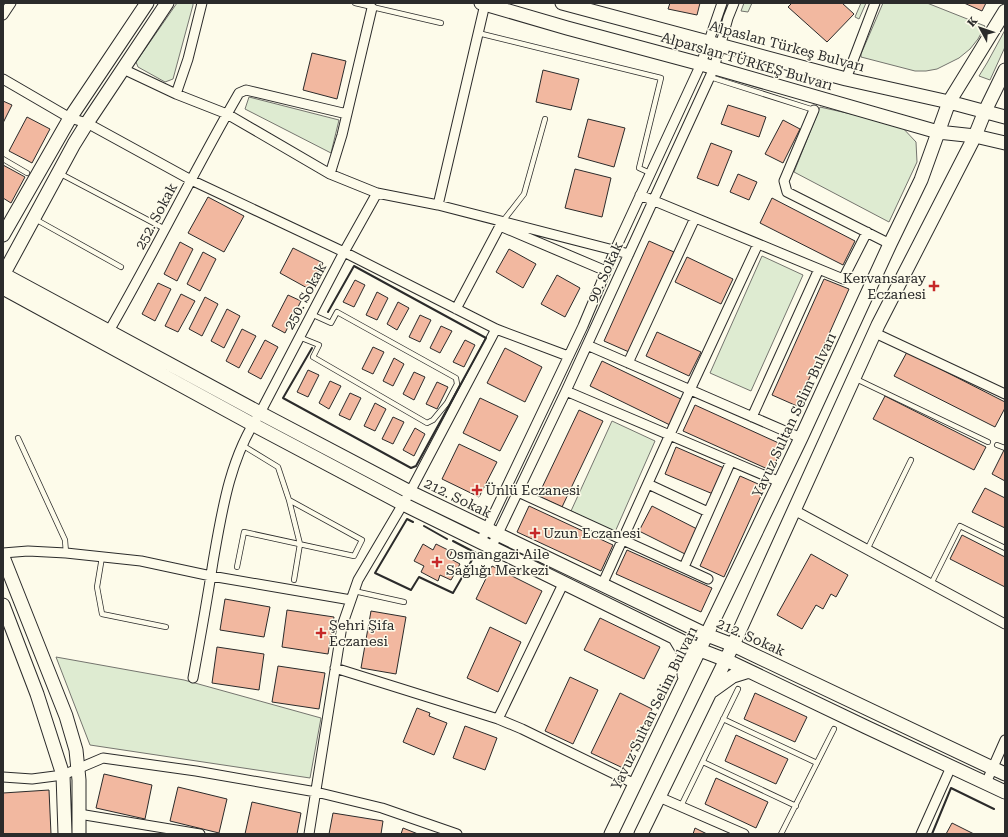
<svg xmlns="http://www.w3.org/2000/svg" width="1008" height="837" viewBox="0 0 1008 837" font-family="'Roboto Serif',serif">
<rect width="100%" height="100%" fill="#fdfbea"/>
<!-- green -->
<path fill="#deebd1" stroke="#74746e" d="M177,3H193V5L173,79L165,82L138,67L136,62Z
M744,3H752L748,12L741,11Z
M861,3H866L859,19L855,17Z
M883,3H927L985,26L978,39L970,49L959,58L937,69L926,71H915L861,57V54Z
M1005,30V47L990,80L979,76L987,63Z
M249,97L339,120L331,153L245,109Z
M820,107L900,125L916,142L917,162L889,222L794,172Z
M762,256L803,275L751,391L710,373Z
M612,421L655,441L615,532L571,511Z
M56,657L184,680L321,718L310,778L90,745Z"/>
<!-- building -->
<path fill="#f2b8a0" stroke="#2b2b2b" d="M670,3H700L697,15L668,9Z
M792,3H842L854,14L827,42L788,7Z
M964,3H986L982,11Z
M312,53L346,61L337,99L303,90Z
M543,70L579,79L571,110L536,102Z
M3,101L12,105L3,123Z
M728,105L766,117L759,137L721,124Z
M27,117L50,129L32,163L9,151Z
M588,119L625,128L614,167L578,157Z
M783,120L800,129L783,163L765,154Z
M711,143L732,151L718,186L697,178Z
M3,165L25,177L11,203L3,198Z
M575,169L611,178L602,217L565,208Z
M738,174L757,182L749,200L730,192Z
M208,197L244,216L224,252L188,233Z
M772,198L855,241L843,265L760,223Z
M649,241L674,252L629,352L604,341Z
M180,242L193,249L177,281L164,274Z
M293,248L323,263L309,289L280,273Z
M509,249L536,264L523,288L496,272Z
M203,252L216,259L200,291L187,284Z
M687,257L733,279L721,304L675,282Z
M557,275L580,288L565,317L541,304Z
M824,279L849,289L797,406L772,395Z
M355,280L365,285L354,307L343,302Z
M158,283L171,289L155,321L142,314Z
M377,292L388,298L377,320L366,315Z
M181,294L195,301L178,332L165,326Z
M288,295L301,301L285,333L272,326Z
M205,297L218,304L202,336L189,329Z
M398,302L409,308L397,330L387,324Z
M227,309L240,316L224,348L211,341Z
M420,315L431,320L420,342L409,337Z
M441,326L452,331L440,353L430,348Z
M242,329L256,336L239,368L226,361Z
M657,332L701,352L689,376L646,356Z
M265,340L278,347L261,379L248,372Z
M465,340L475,345L464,367L453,362Z
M373,347L384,352L373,374L362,369Z
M505,348L542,367L525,402L487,383Z
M907,352L1005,402V408L995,427L894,376Z
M394,358L404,364L393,386L383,381Z
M602,361L685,401L672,426L590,386Z
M308,370L319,375L308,397L297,392Z
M414,372L425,377L414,400L403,394Z
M330,381L341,386L329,409L319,403Z
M437,382L448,387L437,409L426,404Z
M350,393L361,398L350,420L339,415Z
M885,396L986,447L974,470L873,419Z
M480,398L518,416L500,451L463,433Z
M375,403L386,409L375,431L364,426Z
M695,405L783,445L772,471L683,431Z
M579,410L603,421L562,507L538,496Z
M393,417L404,422L393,444L382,439Z
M415,428L425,434L414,456L403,450Z
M459,444L497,462L479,497L442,479Z
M676,447L724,468L713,494L665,474Z
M1004,450L1005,451V481L992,474Z
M740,476L765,487L724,577L700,566Z
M985,488L1005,498V528L972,512Z
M529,506L613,545L601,571L517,532Z
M652,506L697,529L685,554L639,531Z
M962,535L1005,557V587L950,559Z
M423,544L433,550L436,544L452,552L449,558L460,564L451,580L440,575L438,581L421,572L424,566L414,561Z
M627,550L712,588L701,612L616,574Z
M811,554L848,575L836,597L831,594L823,609L816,605L802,629L777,615Z
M492,566L542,591L526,624L476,599Z
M225,599L270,607L264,637L220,630Z
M287,610L334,617L328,654L282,647Z
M371,611L406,617L396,674L361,668Z
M600,618L660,647L644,679L584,650Z
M490,627L521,642L498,692L467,678Z
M217,647L264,654L259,690L212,683Z
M278,666L325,673L319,709L272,702Z
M570,677L598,690L573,744L545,731Z
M620,693L652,709L623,768L591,753Z
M755,693L807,717L795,742L744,719Z
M417,708L430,713L429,716L447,723L434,755L403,742Z
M465,726L497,738L485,770L453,758Z
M736,735L788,759L776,784L725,761Z
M104,774L152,785L145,819L96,808Z
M716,778L768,802L756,828L705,804Z
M178,787L227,799L219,833L170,821Z
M49,790L51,834H3V793Z
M252,802L301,813L297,834H245Z
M333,813L383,821L381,834H329Z
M952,823L974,834H946Z
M403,828L418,834H401Z
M695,828L707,834H693Z"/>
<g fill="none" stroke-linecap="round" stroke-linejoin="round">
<defs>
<path id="lane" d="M355,3L441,23
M478,33L661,78L639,168L650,173
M710,77L814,110
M3,159L27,173
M59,173L165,229
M35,219L121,267
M503,221L524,194L545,119
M299,337L319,345L313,357L427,423L433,420L447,403L457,384L456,378L337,312L331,323L311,314
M856,379L988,442
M18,438L65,540L66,553
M997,445L1005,448
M289,500L300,544L294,580
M867,550L911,460
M102,557L97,587L102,614L166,627
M237,567L244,532L354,556L362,540L289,500L278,467L242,445
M931,584L960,526L1005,548
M354,591L404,602
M723,719L817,763
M703,762L796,806
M681,806L738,689
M781,834L834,729"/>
<path id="street" d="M3,15L11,3
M123,69L176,94L227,114L330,174L377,193L438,205L629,254
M3,79L70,118L87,123L191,180L344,252L496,329L568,356
M846,79L875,3
M176,94L188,59L202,3
M814,110L784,181L787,192L890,244
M330,174L342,135L372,8
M640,195L843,279L867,232
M438,205L485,4
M500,226L606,271
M456,309L502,222
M109,331C154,253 194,171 239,93L246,90L347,114
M875,333L1005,394
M587,345L801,438
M628,363L695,218
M566,391L780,482
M752,417L819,269
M648,484L708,512
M518,492L708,579
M794,510L1005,624
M480,543L583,326L615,250L701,64L722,3
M491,548L566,391L714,68L728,18L734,3
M3,553L28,551L66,553L141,561L211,576L351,600
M684,567L731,461
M602,585L690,390L758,244
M335,668L498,719L522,729L635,784
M193,678C200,640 207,601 213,562C222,510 230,457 260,413L344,252L377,193
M498,719L563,584
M3,777L32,779L63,775L103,758L196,771L316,792L382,808L457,834
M986,783L1005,740
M659,797L744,834
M79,814L200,834
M309,834L342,626L358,580L410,492L496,329
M921,834L951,767"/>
<path id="secondary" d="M481,3L567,28L701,64L938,132L975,136L1005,143
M562,3L846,79L949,102L1005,117
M3,235L70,118L147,3
M3,274L260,413L410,492L707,635L733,645L1005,774
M3,275L74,144L87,123L167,3
M3,288L252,424L403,504L700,650L726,660L866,727L1005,792
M3,557L66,716L76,750L79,780V834
M3,605L37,694L63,775L65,834
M675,638L687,658L684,675
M712,691L733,676L749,671
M611,834L801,438L890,244L921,180L949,102L1005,11
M641,834L733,645L878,325L975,136L985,111L1005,70"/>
</defs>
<!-- lane casing -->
<use href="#lane" stroke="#2b2b2b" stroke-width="6"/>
<!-- street casing -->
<use href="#street" stroke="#2b2b2b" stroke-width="11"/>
<!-- secondary casing -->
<use href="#secondary" stroke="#2b2b2b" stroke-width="15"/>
<!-- lane -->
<use href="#lane" stroke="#fdfbea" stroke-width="4.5"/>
<!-- street -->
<use href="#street" stroke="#fdfbea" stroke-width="9"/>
<!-- secondary -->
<use href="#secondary" stroke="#fdfbea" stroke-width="13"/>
<!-- wall -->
<path stroke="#2b2b2b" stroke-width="2" d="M312,348L283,398L411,468L416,466L486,338L354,266L328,312
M413,522L407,519L375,573L411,590L419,577L453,593L476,553L453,541
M424,526L447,539
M932,834L951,788L994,809"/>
</g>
<!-- markers -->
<g fill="#c62828" stroke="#fdfbea" stroke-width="1.5">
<path d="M932 280h4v4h4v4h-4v4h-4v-4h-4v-4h4z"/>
<path d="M475 484h4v4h4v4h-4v4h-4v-4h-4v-4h4z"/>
<path d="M533 527h4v4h4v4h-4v4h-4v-4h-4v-4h4z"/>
<path d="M435 556h4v4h4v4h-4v4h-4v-4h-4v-4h4z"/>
<path d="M319 627h4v4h4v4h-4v4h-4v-4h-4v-4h4z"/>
</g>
<g text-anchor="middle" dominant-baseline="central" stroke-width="3" stroke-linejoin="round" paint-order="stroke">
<!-- street labels -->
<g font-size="14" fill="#2b2b2b" stroke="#fdfbea">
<text transform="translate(787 46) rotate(15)">Alpaslan Türkeş Bulvarı</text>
<text transform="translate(747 61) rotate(16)">Alparslan TÜRKEŞ Bulvarı</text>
<text transform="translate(156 216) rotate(-62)">252. Sokak</text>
<text transform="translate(605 272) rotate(-65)">90. Sokak</text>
<text transform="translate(305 296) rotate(-62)">250. Sokak</text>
<text transform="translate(794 415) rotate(-65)">Yavuz Sultan Selim Bulvarı</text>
<text transform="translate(458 498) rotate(26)">212. Sokak</text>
<text transform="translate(751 637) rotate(24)">212. Sokak</text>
<text transform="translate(654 708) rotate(-64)">Yavuz Sultan Selim Bulvarı</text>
</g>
<!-- poi labels -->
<g font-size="14" fill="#2b2b2b" stroke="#fdfbea" text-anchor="start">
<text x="926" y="278" text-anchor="end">Kervansaray<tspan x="926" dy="16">Eczanesi</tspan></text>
<text x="485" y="490">Ünlü Eczanesi</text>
<text x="543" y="533">Uzun Eczanesi</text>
<text x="446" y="554">Osmangazi Aile<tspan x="446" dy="16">Sağlığı Merkezi</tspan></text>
<text x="329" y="625">Şehri Şifa<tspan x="329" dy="16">Eczanesi</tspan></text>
</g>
</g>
<!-- border -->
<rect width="1008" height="837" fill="none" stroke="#2b2b2b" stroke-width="8"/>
<!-- north arrow -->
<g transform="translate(980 28) rotate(310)" stroke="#fdfbea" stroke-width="3" paint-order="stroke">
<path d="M0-3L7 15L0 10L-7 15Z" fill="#2b2b2b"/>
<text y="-6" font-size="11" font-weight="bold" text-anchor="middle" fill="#2b2b2b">K</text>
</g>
</svg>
